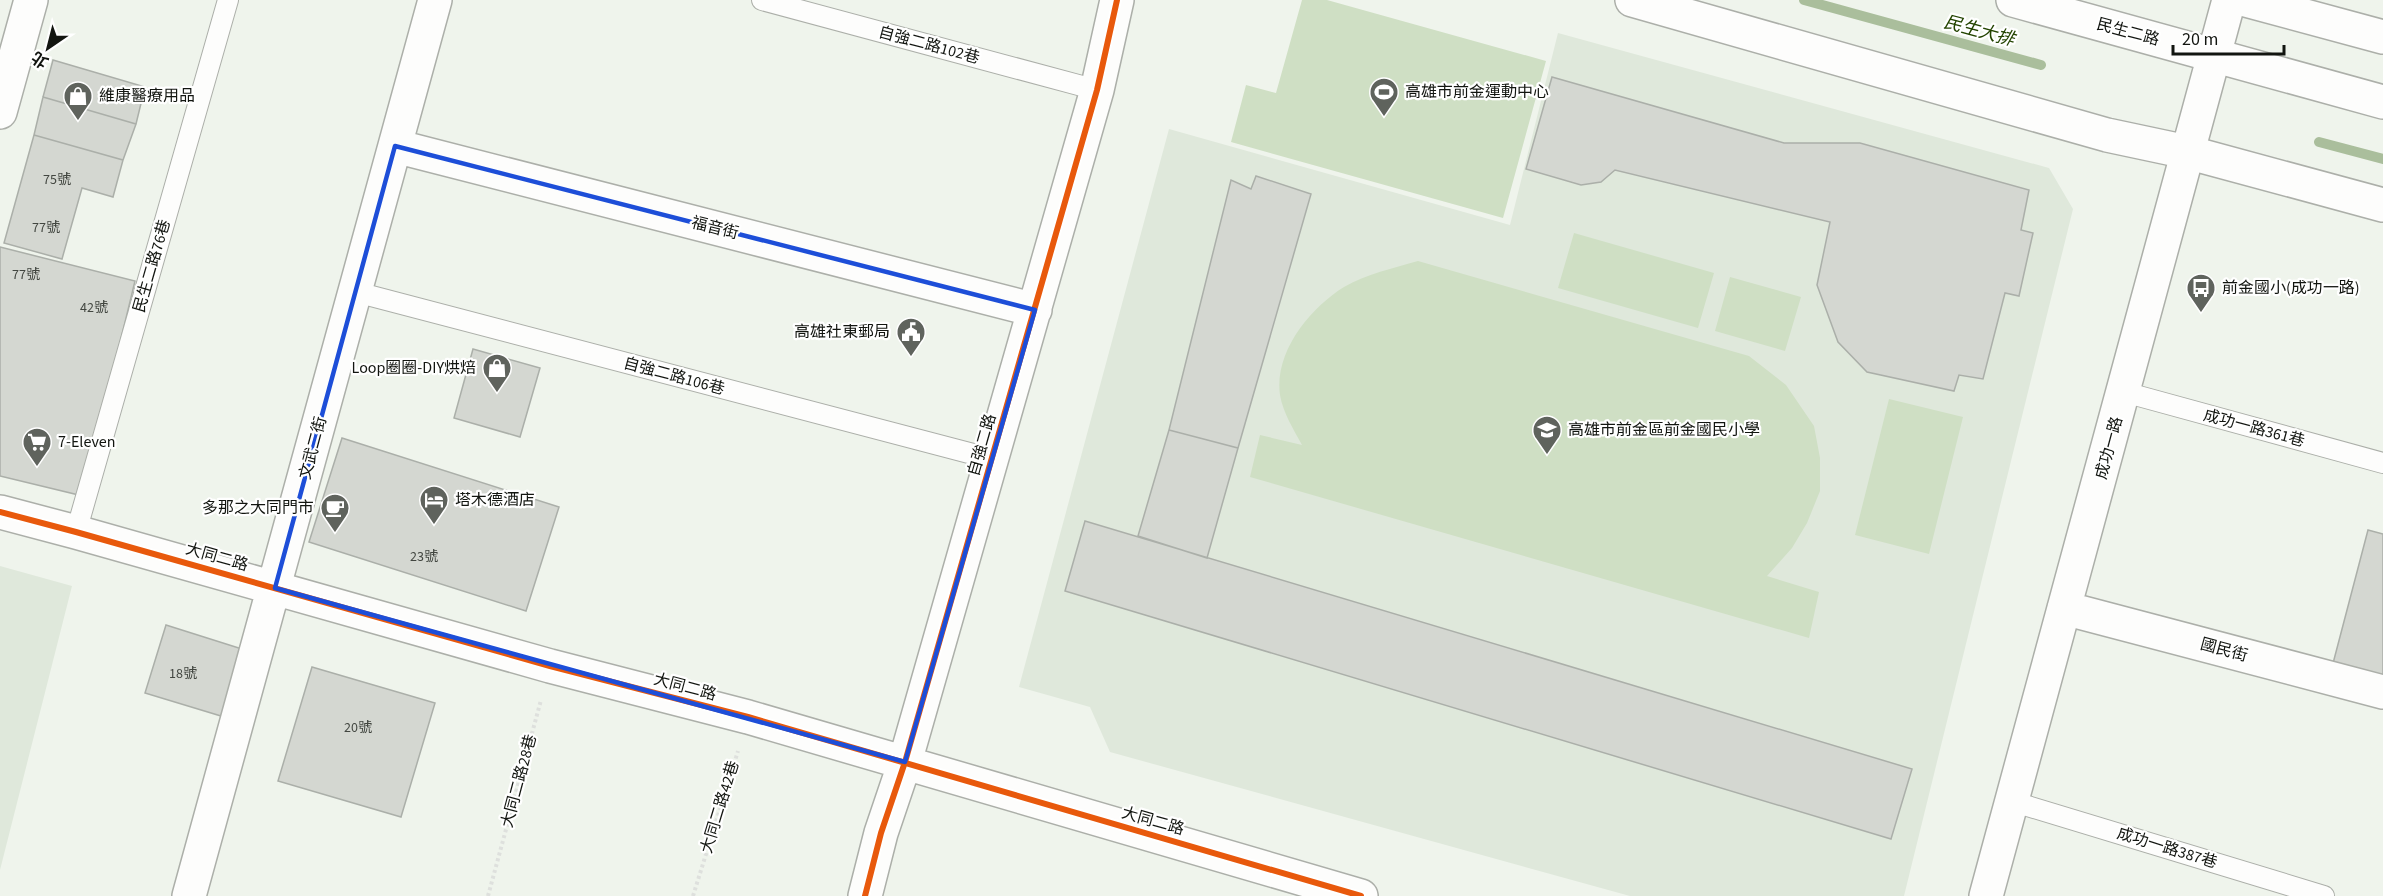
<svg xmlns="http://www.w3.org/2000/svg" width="2383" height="896" font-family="'Source Sans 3','Noto Sans TC',sans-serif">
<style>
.built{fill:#dfe8db}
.grass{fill:#cfdfc4}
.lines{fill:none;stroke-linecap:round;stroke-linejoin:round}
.stream{stroke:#aabe9c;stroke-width:10}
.building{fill:#d4d7d1;stroke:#abafa9;stroke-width:1.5}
.service-casing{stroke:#acafa9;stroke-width:22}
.minor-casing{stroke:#acafa9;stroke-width:36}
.tertiary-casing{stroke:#acafa9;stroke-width:36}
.secondary-casing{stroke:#acafa9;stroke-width:36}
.path{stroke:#dee0dd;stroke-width:4;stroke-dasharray:3 3;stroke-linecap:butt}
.service{stroke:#fdfdfc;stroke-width:20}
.minor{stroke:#fdfdfc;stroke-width:33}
.tertiary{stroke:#fdfdfc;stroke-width:33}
.secondary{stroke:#fdfdfc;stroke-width:33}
.cycleway-casing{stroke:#fff;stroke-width:10}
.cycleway{stroke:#e8590c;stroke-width:6}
.marked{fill:none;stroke:#1d4ed8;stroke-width:4.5;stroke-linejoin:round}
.labels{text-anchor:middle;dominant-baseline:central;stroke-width:4.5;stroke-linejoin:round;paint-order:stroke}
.number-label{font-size:14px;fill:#424640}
.street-label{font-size:16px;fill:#121510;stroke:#fff}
.poi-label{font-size:16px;fill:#121510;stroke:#fff;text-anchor:start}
.water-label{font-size:18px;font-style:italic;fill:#234400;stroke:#fff}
</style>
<rect width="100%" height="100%" fill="#eff4ec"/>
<!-- built -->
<path class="built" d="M 1558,33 L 2049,168 L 2073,209 L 1904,896 L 1630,896 L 1110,752 L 1090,707 L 1019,687 L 1169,129 L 1510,225 Z
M 0,566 L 72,586 L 0,870 Z"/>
<!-- grass -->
<path class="grass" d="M 1302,0 L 1327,0 L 1546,61 L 1503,218 L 1231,142 L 1246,85 L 1276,93 Z
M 1574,233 L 1714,273 L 1698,328 L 1558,288 Z
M 1418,261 L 1749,356 L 1786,385 L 1814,426 L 1820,458 L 1820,491 L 1807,523 L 1792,548 L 1767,576 L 1819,592 L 1809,638 L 1250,477 L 1260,435 L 1302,445 C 1294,430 1283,413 1280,395 C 1274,352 1310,308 1344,287 C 1366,274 1394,268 1418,261 Z
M 1730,277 L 1801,297 L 1785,351 L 1715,331 Z
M 1889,399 L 1963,417 L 1929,554 L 1855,535 Z"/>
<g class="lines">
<!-- stream -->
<path class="stream" d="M 1804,0 L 2041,65
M 2319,142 L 2383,159"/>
</g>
<!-- building -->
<path class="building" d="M 53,60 L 145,87 L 136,124 L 43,97 Z
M 1552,77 L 1784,143 L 1860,143 L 2029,190 L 2021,230 L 2033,233 L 2019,296 L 2005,293 L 1983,379 L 1959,375 L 1954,391 L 1867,372 L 1838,342 L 1817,285 L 1830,222 L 1615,170 L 1601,182 L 1581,185 L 1526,169 Z
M 43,97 L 136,124 L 123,160 L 34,135 Z
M 34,135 L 123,160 L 113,197 L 82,188 L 62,259 L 4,243 Z
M 1256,176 L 1311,194 L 1238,448 L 1169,430 L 1231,180 L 1251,189 Z
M 0,247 L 135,281 L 83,496 L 0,476 Z
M 473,349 L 540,368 L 520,437 L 454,418 Z
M 1169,430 L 1238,448 L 1207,558 L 1138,536 Z
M 342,438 L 559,507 L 526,611 L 309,542 Z
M 1085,521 L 1912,769 L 1891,839 L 1065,591 Z
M 2368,530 L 2383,534 L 2383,685 L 2331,671 Z
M 166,625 L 242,649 L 221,716 L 145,693 Z
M 312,667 L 435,703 L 401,817 L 278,781 Z"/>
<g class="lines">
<!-- service casing -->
<g class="service-casing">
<path id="service" d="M 762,0 L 1097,90
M 356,292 L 992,459
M 2124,392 L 2383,463
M 76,532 L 228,0
M 2011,801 L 2324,896"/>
</g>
<!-- minor casing -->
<g class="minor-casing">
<path id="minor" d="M 395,146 L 1035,310
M 0,512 L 76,532 L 550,666 L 748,717 L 1361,896
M 2064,608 L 2383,692
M 189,896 L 435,0
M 865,896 L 881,833 L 905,762 L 1097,90 L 1117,0
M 1986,896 L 2229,0"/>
</g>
<!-- tertiary casing -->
<g class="tertiary-casing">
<path id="tertiary" d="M 0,112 L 31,0"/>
</g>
<!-- secondary casing -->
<g class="secondary-casing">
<path id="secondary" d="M 1632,0 L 2107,135 L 2187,152 L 2383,205
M 2013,0 L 2383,102
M 2246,0 L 2383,37"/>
</g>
<!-- path -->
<path class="path" d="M 488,896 L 541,700
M 693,896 L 738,751"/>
<!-- service -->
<use href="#service" class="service"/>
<!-- minor -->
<use href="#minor" class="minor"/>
<!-- tertiary -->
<use href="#tertiary" class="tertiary"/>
<!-- secondary -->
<use href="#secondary" class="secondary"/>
<!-- cycleway casing -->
<g class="cycleway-casing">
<path id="cycleway" d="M 0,512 L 76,532 L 550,666 L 748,717 L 1361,896
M 865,896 L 881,833 L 905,762 L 1097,90 L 1117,0"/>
</g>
<!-- cycleway -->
<use href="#cycleway" class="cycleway"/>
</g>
<!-- marked area -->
<path class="marked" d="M 395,146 L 1035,310 L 905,762 L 275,588 Z"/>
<!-- icons -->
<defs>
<g id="stadium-pin" transform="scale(1.5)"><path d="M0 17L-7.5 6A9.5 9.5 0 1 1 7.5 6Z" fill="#5f635d" stroke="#fff"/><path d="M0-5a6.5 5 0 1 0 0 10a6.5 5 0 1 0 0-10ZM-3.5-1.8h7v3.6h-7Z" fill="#fff"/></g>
<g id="shop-pin" transform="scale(1.5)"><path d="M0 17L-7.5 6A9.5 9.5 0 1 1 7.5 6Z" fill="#5f635d" stroke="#fff"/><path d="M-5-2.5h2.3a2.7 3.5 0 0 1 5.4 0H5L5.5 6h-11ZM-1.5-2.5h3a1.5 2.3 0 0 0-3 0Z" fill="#fff"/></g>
<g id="bus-pin" transform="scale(1.5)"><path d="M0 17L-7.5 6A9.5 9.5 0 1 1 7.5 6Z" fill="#5f635d" stroke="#fff"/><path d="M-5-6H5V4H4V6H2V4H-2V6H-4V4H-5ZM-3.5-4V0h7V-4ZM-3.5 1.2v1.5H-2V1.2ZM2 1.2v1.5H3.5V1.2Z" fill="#fff"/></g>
<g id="civic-pin" transform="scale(1.5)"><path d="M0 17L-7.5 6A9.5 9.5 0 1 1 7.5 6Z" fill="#5f635d" stroke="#fff"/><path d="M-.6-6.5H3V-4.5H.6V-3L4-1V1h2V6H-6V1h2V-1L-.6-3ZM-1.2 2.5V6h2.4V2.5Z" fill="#fff"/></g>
<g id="school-pin" transform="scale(1.5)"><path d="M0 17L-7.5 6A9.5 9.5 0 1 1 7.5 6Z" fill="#5f635d" stroke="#fff"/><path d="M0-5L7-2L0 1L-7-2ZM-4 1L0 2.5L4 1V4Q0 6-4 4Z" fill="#fff"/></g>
<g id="supermarket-pin" transform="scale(1.5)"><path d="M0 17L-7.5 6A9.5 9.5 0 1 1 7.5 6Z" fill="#5f635d" stroke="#fff"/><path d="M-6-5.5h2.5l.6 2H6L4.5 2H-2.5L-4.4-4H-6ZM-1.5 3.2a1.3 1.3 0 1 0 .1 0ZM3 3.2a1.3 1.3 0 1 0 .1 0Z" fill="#fff"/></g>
<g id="hotel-pin" transform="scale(1.5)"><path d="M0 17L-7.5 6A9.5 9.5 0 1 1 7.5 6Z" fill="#5f635d" stroke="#fff"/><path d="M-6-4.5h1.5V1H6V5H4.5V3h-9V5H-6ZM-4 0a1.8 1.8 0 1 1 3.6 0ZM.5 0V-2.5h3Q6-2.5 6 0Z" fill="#fff"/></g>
<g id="cafe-pin" transform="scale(1.5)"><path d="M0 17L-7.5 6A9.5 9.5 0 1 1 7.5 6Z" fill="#5f635d" stroke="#fff"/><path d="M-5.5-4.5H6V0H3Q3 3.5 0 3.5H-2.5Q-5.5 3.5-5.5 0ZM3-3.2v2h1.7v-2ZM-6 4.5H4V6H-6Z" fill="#fff"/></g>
</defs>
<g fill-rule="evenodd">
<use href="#stadium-pin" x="1384" y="92"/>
<use href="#shop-pin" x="78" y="96"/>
<use href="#bus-pin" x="2201" y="288"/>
<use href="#civic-pin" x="911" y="332"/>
<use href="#shop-pin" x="497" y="368"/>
<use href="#school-pin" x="1547" y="430"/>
<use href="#supermarket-pin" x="37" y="442"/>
<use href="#hotel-pin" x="434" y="500"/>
<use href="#cafe-pin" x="335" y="508"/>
</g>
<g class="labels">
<!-- number labels -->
<g class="number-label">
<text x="57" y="180">75號</text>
<text x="46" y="228">77號</text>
<text x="26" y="275">77號</text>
<text x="94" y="308">42號</text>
<text x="424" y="557">23號</text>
<text x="183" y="674">18號</text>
<text x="358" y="728">20號</text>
</g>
<!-- street labels -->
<g class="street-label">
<text transform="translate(2128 32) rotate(15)">民生二路</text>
<text transform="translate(929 45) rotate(15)">自強二路102巷</text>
<text transform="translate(715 228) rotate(14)">福音街</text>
<text transform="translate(152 266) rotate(-74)">民生二路76巷</text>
<text transform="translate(674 376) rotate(15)">自強二路106巷</text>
<text transform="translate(2254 428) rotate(15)">成功一路361巷</text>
<text transform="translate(982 445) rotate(-74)">自強二路</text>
<text transform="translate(313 448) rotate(-75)">文武二街</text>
<text transform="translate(2109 448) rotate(-75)">成功一路</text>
<text transform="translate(217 557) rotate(16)">大同二路</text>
<text transform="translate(2224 650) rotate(15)">國民街</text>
<text transform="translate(685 687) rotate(15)">大同二路</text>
<text transform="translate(519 781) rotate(-75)">大同二路28巷</text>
<text transform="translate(720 807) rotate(-73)">大同二路42巷</text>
<text transform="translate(1153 821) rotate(16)">大同二路</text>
<text transform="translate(2167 848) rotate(17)">成功一路387巷</text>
</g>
<!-- poi labels -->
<g class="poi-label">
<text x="1405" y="92">高雄市前金運動中心</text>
<text x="99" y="96">維康醫療用品</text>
<text x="2222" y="288">前金國小(成功一路)</text>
<text x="890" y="332" text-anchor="end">高雄社東郵局</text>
<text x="476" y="368" text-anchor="end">Loop圈圈-DIY烘焙</text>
<text x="1568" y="430">高雄市前金區前金國民小學</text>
<text x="58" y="442">7-Eleven</text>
<text x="455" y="500">塔木德酒店</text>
<text x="314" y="508" text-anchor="end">多那之大同門市</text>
</g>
<!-- water labels -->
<g class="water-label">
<text transform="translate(1979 31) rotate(15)">民生大排</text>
</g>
</g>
<!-- north arrow -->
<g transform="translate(48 48) rotate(215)" stroke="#ffffff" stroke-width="4.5" paint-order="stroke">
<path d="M0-4.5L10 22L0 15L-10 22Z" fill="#121510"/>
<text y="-9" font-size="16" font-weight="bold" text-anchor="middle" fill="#121510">北</text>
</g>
<!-- scale -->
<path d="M2173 45v9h111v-9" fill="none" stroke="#121510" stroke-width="3"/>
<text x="2182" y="45" font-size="18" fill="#121510" stroke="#ffffff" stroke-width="4.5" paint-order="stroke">20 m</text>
</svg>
